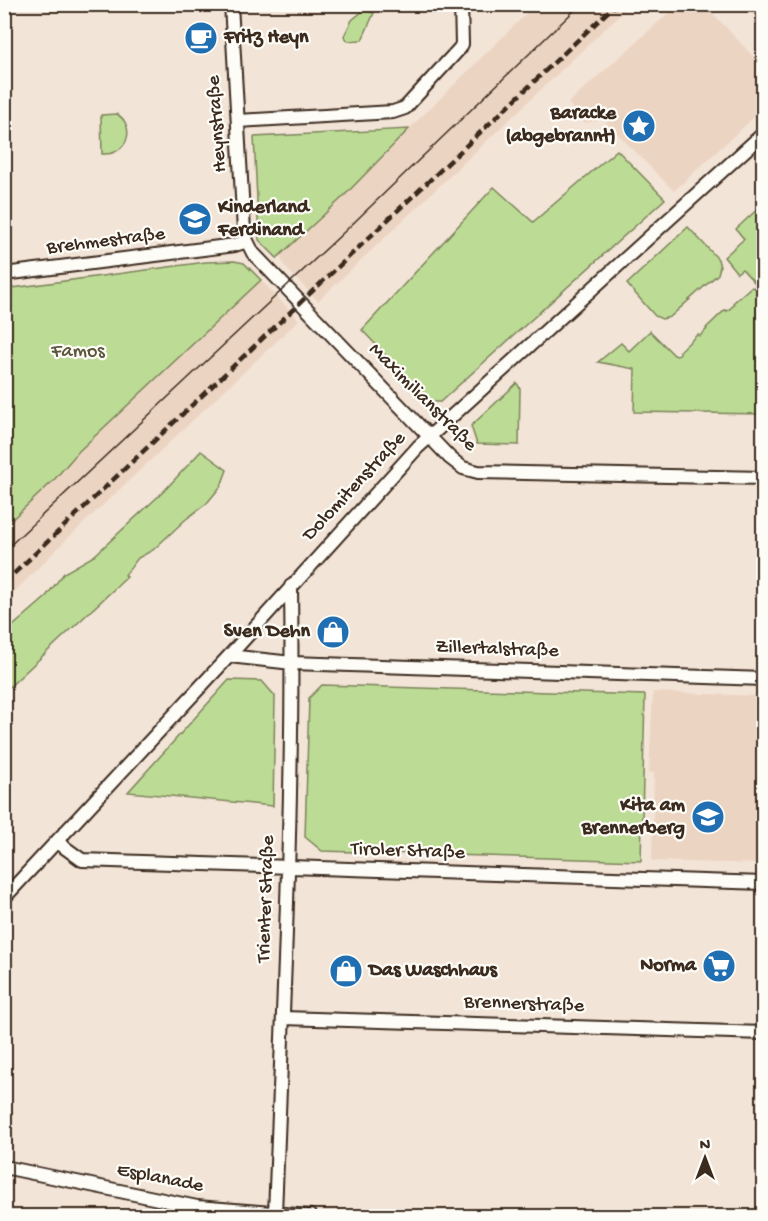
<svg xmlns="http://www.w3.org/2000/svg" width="768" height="1221" font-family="'Gochi Hand',sans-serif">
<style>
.built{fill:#ecd4c2}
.green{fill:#bcdc95;stroke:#7c835a;stroke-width:1.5}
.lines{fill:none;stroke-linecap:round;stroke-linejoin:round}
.street-casing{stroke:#3b2a1e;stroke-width:16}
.street{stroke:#fdfcf7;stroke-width:12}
.tram{stroke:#3b2a1e;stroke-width:1.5}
.rail{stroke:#3b2a1e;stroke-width:4.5;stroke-dasharray:9 4.5;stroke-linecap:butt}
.labels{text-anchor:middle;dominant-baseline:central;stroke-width:4.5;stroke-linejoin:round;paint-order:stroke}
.poi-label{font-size:20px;font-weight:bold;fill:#3b2a1e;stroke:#fdfcf7;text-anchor:end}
.street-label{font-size:20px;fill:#3b2a1e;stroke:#fdfcf7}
.park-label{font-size:20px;fill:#5b563c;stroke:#fdfcf7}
</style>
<rect width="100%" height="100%" fill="#f3e4d8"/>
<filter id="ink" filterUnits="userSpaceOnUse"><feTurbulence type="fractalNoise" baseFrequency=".0167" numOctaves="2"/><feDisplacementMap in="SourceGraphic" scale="12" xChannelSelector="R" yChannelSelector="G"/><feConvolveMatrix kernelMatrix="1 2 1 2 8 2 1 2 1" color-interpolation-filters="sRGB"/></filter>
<g filter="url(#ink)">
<!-- built -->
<path class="built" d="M 679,4 L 705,5 L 763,67 L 764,108 L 674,191 L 603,119 L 585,123 L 568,103 Z
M 535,5 L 630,5 L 318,301 L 285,267 L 280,255 L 343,197 L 409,129 Z
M 261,280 L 299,320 L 64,542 L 5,601 L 5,526 L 53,481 L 79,451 Z
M 653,692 L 763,696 L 763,864 L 652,861 L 654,773 L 649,772 Z"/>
<!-- green -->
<path class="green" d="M 364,10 L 374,13 L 362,40 L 348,41 L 344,36 L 352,20 Z
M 117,114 C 133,124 131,147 112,153 C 109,154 106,154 102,154 L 101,115 Z
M 409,129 L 343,197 L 277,258 L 259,240 L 254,137 Z
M 617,150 L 665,199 L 440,402 L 430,402 L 362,330 L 494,187 L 533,222 Z
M 763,204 L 763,414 L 634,412 L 635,369 L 598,362 L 621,343 L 629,351 L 650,331 L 674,355 L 677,356 L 680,353 L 680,351 L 698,334 L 700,336 L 707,329 L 706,328 L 725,310 L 727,311 L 734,305 L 733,303 L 751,287 L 753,288 L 756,285 L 755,283 L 742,269 L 737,273 L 724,257 L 744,239 L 736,229 Z
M 688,227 L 718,259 L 720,267 L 718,274 L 670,317 L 662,319 L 655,316 L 627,284 Z
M 234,261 L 244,263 L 261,280 L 79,451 L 53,481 L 5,526 L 5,289 L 206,262 Z
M 517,383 L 520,389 L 519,445 L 477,444 L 471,426 Z
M 201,451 L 227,470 L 221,486 L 207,503 L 185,520 L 153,550 L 138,558 L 125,575 L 127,577 L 5,691 L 5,637 L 8,635 L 13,626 L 44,599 L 64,573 L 94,556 L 164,491 Z
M 229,680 L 262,681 L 275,696 L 273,806 L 128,792 Z
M 322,685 L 645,695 L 641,861 L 322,851 L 305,837 L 309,698 Z"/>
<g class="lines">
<!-- street casing -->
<g class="street-casing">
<path id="street" d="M 231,4 L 244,231 L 247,241 L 253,253 L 450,458 L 463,468 L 478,472 L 764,478
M 238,121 L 393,112 L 405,108 L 460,48 L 462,44 L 461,4
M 4,274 L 235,245 L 247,241
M 229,656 L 292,663 L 764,679
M 57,842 L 82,860 L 764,883
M 4,898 L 229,656 L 418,447 L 764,133
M 283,1018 L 764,1033
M 4,1167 L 197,1207 L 310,1216
M 275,1214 C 283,1005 294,795 291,586"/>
</g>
<!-- street -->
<use href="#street" class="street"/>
<!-- tram -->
<path class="tram" d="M 4,551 L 343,233 L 581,4"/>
<!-- rail -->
<path class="rail" d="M 4,583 L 616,4"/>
</g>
</g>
<!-- icons -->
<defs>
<g id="cafe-disc" transform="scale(1.725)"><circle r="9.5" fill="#1f6fb2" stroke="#fdfcf7"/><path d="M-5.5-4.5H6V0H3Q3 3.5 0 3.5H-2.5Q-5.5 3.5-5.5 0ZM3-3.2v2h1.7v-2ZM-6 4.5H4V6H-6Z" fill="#fff"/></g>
<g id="sight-disc" transform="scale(1.725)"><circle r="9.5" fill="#1f6fb2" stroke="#fdfcf7"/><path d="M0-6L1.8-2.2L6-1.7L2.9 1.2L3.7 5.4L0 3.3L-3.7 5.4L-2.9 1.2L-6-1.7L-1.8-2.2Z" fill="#fff"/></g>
<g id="school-disc" transform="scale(1.725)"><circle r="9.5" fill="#1f6fb2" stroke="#fdfcf7"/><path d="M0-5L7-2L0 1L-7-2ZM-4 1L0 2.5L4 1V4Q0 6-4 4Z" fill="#fff"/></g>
<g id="shop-disc" transform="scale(1.725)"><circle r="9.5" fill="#1f6fb2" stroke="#fdfcf7"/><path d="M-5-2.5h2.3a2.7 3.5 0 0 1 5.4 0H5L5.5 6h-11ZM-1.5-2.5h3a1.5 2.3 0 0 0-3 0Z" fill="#fff"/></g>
<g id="supermarket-disc" transform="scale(1.725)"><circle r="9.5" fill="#1f6fb2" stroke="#fdfcf7"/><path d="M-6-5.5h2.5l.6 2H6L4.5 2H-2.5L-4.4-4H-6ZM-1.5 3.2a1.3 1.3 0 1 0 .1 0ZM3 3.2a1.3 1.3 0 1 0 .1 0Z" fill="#fff"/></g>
</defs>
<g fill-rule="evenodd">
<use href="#cafe-disc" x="201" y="38"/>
<use href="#sight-disc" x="639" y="126"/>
<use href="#school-disc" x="195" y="219"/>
<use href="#shop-disc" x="333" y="632"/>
<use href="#school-disc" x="708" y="817"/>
<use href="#supermarket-disc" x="719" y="966"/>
<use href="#shop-disc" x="346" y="971"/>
</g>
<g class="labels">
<!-- poi labels -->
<g class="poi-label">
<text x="224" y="38" text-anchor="start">Fritz Heyn</text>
<text x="616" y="114">Baracke<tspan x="616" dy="23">(abgebrannt)</tspan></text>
<text x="218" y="208" text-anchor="start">Kinderland<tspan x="218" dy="23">Ferdinand</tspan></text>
<text x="310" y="632">Sven Dehn</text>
<text x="685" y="806">Kita am<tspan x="685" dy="23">Brennerberg</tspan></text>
<text x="696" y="966">Norma</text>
<text x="369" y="971" text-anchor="start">Das Waschhaus</text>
</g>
<!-- street labels -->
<g class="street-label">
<text transform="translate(218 124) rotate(-94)">Heynstraße</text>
<text transform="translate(106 242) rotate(-7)">Brehmestraße</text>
<text transform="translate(422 398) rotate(45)">Maximilianstraße</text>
<text transform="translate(355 487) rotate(-47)">Dolomitenstraße</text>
<text transform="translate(497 650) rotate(2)">Zillertalstraße</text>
<text transform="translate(408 852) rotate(2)">Tiroler Straße</text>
<text transform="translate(267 899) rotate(-88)">Trienter Straße</text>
<text transform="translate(524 1005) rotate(2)">Brennerstraße</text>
<text transform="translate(160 1179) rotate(11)">Esplanade</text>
</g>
<!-- park labels -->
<g class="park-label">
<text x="78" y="352">Famos</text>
</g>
</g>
<!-- margin -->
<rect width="768" height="1221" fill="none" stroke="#fdfcf7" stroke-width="24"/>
<rect x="12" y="12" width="744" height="1197" fill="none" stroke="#3b2a1e" stroke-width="2" filter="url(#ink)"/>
<!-- north arrow -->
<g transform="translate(705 1158)" stroke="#fdfcf7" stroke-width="4.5" paint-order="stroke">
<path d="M0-4.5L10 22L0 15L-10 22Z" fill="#3b2a1e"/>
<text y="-9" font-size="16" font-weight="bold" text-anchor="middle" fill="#3b2a1e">N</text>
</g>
</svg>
